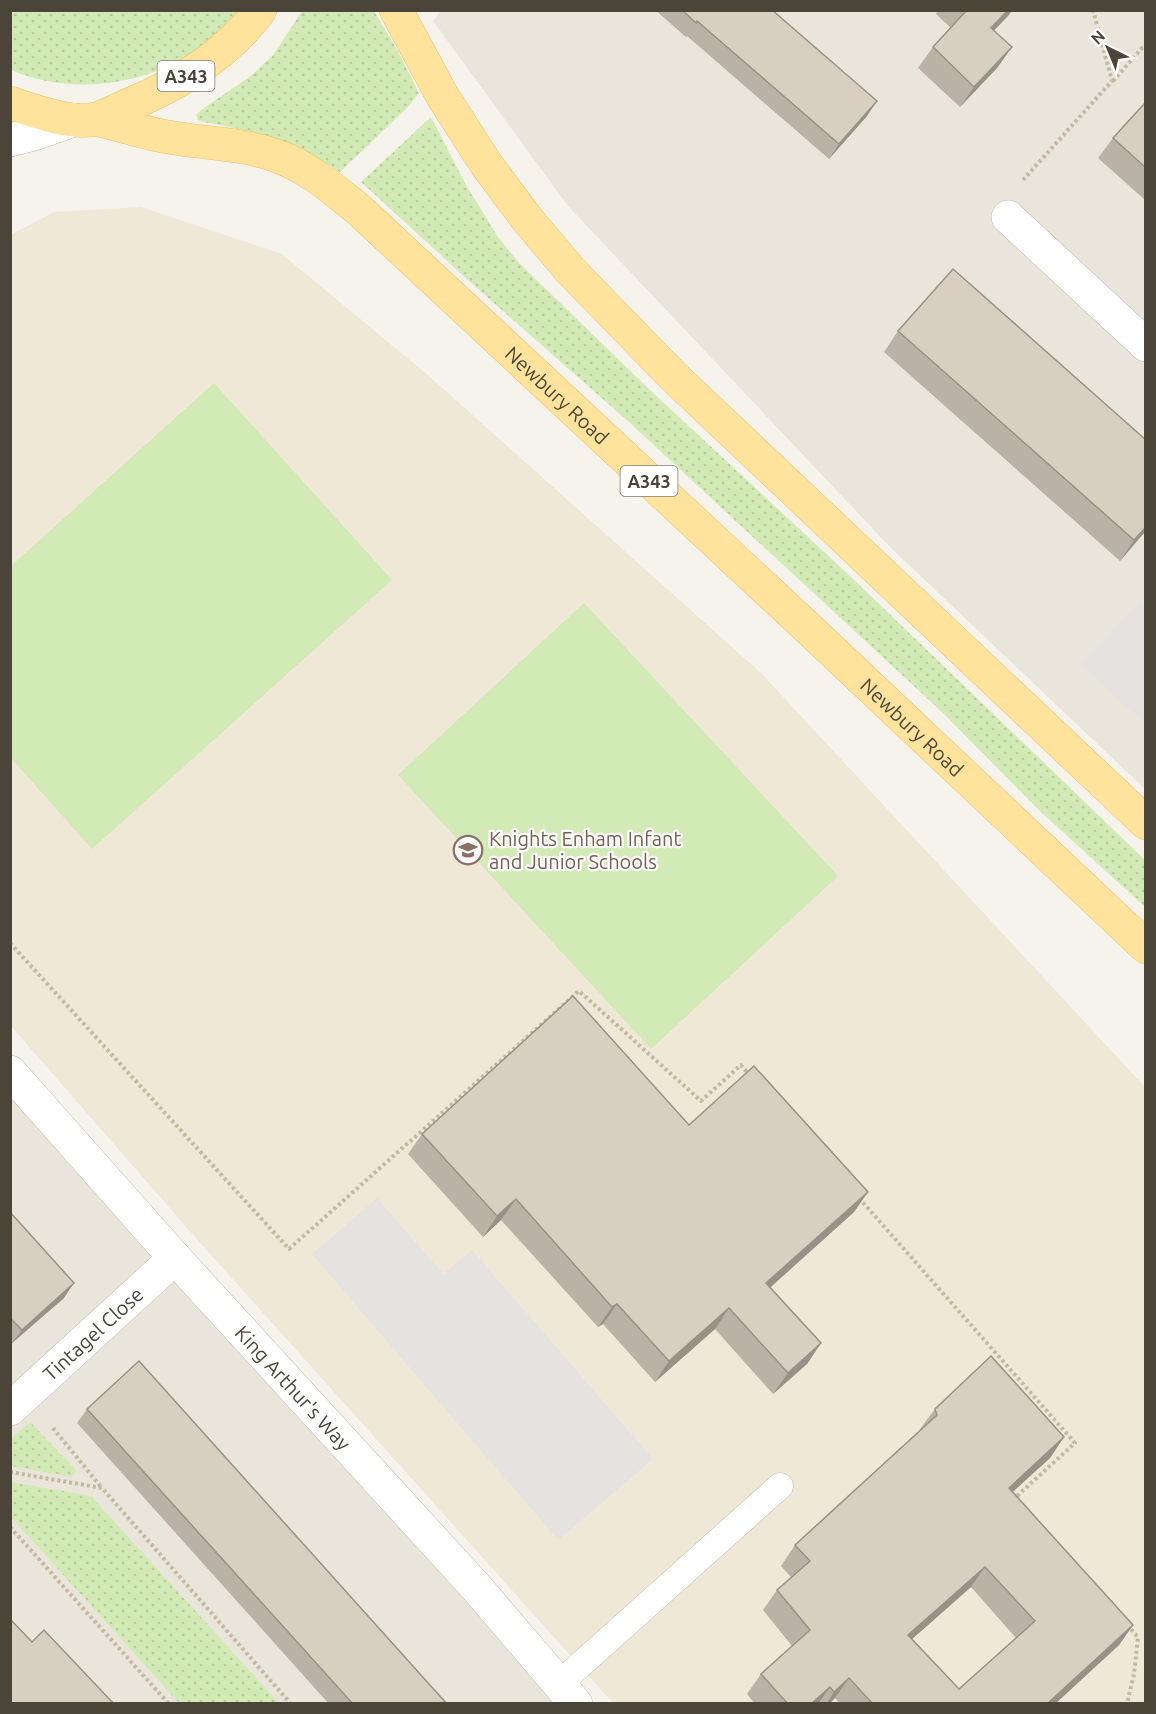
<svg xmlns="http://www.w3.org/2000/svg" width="1156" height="1714" font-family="Ubuntu,sans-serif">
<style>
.residential{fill:#eae5da}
.education{fill:#efe8d6}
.grass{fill:url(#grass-dots)}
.garden{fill:#d2eab5}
.parking{fill:#e5e3e0}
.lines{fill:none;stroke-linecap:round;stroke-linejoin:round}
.service-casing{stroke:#c2bbae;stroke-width:27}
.minor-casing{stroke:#c2bbae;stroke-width:34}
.primary-casing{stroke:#e6c16a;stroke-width:34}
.path{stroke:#c4b79f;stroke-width:4;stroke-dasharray:3 3;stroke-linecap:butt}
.service{stroke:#fff;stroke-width:26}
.minor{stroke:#fff;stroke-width:33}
.primary{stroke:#ffe39c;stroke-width:33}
.wall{fill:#bab2a6;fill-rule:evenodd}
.shaded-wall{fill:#979187}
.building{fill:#d8cfc1;stroke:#979187;stroke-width:1.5;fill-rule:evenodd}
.labels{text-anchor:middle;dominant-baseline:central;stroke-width:4.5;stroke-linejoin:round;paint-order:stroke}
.shield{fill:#fff;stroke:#817c74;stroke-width:1.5}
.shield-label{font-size:18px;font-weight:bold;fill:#4b4439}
.street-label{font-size:20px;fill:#4b4439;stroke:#fff}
.education-label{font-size:20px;fill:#785e54;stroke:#fff;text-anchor:start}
</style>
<defs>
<pattern id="grass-dots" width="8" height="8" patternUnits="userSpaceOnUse" patternTransform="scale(1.5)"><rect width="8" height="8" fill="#d2eab5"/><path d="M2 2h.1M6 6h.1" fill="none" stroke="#b6ca9c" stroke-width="1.8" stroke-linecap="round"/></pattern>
</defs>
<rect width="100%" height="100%" fill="#f6f3ec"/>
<!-- residential -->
<path class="residential" d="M 441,10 L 1145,11 L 1145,789 L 889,546 L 568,206 L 433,21 Z
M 10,1072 L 565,1703 L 11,1703 Z"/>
<!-- education -->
<path class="education" d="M 141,207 L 282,254 L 429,376 L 761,673 L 1145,1087 L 1145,1703 L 613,1703 L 194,1236 L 11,1026 L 10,235 L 54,212 Z"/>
<!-- grass -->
<path class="grass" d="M 10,11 L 239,11 C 186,78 89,103 11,70 Z
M 302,11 L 374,11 L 398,51 L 419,93 L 407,108 L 340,172 C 295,142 256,131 203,122 L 198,120 L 196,115 L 201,110 L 251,76 L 274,54 Z
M 431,117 L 466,185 L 498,237 L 519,263 L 651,391 L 851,577 L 1145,860 L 1145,907 L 1041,812 L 943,713 L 630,423 L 469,281 L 361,182 Z
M 30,1422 L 75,1469 L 76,1472 L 72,1477 L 11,1466 L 11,1439 Z
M 10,1482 L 91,1496 L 279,1703 L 179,1703 L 11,1517 Z"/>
<!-- garden -->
<path class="garden" d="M 214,383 L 392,580 L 92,849 L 11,758 L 11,566 Z
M 584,603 L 838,876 L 651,1049 L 398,775 Z"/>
<!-- parking -->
<path class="parking" d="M 1140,600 L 1146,605 L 1145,724 L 1081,664 Z
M 377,1198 L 443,1274 L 472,1250 L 653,1459 L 558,1540 L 312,1254 Z"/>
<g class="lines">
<!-- service casing -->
<g class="service-casing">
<path id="service" d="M 560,1683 L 780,1486"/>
</g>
<!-- minor casing -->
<g class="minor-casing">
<g id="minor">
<path d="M 10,140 L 34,134 L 74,120"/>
<path d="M 1008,217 L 1146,345"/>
<path id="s1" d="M 10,1072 L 175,1258 L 476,1587 L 576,1704"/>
<path id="s2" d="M 10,1409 L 175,1258"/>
</g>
</g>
<!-- primary casing -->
<g class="primary-casing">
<g id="primary">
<path d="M 396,10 L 443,97 L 486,164 L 527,219 L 570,270 L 673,376 L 1146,823"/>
<path d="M 10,103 C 34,111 72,125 96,119 C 106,116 117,110 126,106 C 178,85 226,56 260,10"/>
<path id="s3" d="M 96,119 C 120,125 144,133 168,137 C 205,144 242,143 277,156 C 308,167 333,189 358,209 L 810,630 L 1146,947"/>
</g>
</g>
<!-- path -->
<path class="path" d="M 1113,81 L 1142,48 L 1146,47
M 1023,180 L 1112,81 L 1093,10
M 10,943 L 289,1249 L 579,991 L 701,1101 L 741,1065 L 750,1076
M 859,1198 L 1075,1443 L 1016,1497 L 1018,1499
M 53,1428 L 101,1487
M 10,1472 L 102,1488 L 291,1704
M 10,1527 L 169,1704
M 1127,1625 L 1138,1637 L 1134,1674 L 1127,1704"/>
<!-- service -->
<use href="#service" class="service"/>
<!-- minor -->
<use href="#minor" class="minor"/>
<!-- primary -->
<use href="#primary" class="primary"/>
</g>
<!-- wall -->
<path class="wall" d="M 655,10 L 772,10 L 867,116 L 829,159 L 687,36 L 686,37 Z
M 938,10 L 1012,10 L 994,31 L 1012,47 L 997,68 L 960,107 L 918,68 L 933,47 L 951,28 L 936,14 Z
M 1146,102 L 1146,201 L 1098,158 L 1113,138 Z
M 898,331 L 1146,440 L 1146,536 L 1143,534 L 1120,561 L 884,352 Z
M 689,1125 L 868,1192 L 854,1212 L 770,1287 L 821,1343 L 807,1364 L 773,1394 L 715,1329 L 655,1382 L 603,1324 L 598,1327 L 501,1220 L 483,1237 L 408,1154 L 422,1134 Z
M 10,1212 L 64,1298 L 11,1344 L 10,1344 Z
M 87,1409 L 447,1704 L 329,1704 L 77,1423 Z
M 935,1409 L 1064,1437 L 1050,1458 L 1012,1492 L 1133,1625 L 1119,1645 L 1055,1704 L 840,1704 L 835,1698 L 829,1704 L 755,1704 L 747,1694 L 761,1674 L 792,1646 L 763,1610 L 777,1590 L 791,1577 L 781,1566 L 795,1545 L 921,1430 L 920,1429 ZM 971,1587 L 1016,1638 L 959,1689 L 912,1639 Z"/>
<!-- shaded-wall -->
<path class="shaded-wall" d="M 1008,10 L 1012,10 L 1009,15 L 977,48 L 991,28 Z
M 1012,47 L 997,68 L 960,107 L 974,87 Z
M 877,101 L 867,116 L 829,159 L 839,144 Z
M 1146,527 L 1146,531 L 1143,534 L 1120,561 L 1134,540 Z
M 868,1192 L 854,1212 L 752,1304 L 766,1283 Z
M 516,1199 L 501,1220 L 483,1237 L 497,1216 Z
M 74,1283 L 64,1298 L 11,1344 L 22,1330 Z
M 617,1304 L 603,1324 L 598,1327 L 612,1307 Z
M 729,1308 L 715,1329 L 655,1382 L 669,1361 Z
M 821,1343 L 807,1364 L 773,1394 L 788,1373 Z
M 1064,1437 L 1050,1458 L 994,1509 L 1009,1488 Z
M 985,1567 L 971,1587 L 894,1655 L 908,1635 Z
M 1133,1625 L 1119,1645 L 1055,1704 L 1047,1704 Z
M 849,1678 L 835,1698 L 829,1704 L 826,1704 L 834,1692 Z
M 830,1687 L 818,1704 L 811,1704 Z"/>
<!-- building -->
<path class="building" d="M 682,10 L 772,10 L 877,101 L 839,144 L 697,21 L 696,23 Z
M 967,10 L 1008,10 L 991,28 L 1012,47 L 974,87 L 933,47 Z
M 1146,102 L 1146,168 L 1113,138 Z
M 953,269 L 1146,440 L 1146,527 L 1134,540 L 898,331 Z
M 573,996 L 689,1125 L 754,1066 L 868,1192 L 766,1283 L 821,1343 L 788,1373 L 729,1308 L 669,1361 L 617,1304 L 612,1307 L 516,1199 L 497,1216 L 422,1134 Z
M 10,1212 L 74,1283 L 22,1330 L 10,1318 Z
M 991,1356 L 1064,1437 L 1009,1488 L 1133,1625 L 1047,1704 L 873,1704 L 849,1678 L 834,1692 L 830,1687 L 811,1704 L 788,1704 L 761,1674 L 810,1630 L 777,1590 L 810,1561 L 795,1545 L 937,1415 L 935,1409 ZM 985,1567 L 1035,1621 L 959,1689 L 908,1635 Z
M 139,1361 L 447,1704 L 353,1704 L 87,1409 Z
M 10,1619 L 32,1642 L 44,1630 L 114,1704 L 10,1704 Z"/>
<!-- icons -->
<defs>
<g id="school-ring" transform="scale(1.5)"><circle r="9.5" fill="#fff" stroke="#8d6e63" stroke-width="1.5"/><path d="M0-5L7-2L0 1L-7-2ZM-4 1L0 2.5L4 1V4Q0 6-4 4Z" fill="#8d6e63"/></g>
</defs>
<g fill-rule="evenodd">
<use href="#school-ring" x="468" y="850"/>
</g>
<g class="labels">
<!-- shield labels -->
<g class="shield">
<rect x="157.5" y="61" width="57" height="30" rx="4.5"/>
<rect x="620.5" y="466" width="57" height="30" rx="4.5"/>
</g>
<g class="shield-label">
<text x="186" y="76">A343</text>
<text x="649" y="481">A343</text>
</g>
<!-- street labels -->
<g class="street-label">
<text stroke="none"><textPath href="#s3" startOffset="555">Newbury Road</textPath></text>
<text stroke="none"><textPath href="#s3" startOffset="1041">Newbury Road</textPath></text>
<text stroke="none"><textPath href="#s2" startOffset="112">Tintagel Close</textPath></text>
<text stroke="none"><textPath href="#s1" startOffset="424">King Arthur's Way</textPath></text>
</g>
<!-- education labels -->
<g class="education-label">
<text x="489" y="838">Knights Enham Infant<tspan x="489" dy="23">and Junior Schools</tspan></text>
</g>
</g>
<!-- border -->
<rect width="1156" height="1714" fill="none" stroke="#4b4439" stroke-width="24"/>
<!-- north arrow -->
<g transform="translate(1108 48) rotate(317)" stroke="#ffffff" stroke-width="4.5" paint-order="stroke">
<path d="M0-4.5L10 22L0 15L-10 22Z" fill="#4b4439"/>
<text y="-9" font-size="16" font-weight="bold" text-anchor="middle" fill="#4b4439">N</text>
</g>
</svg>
